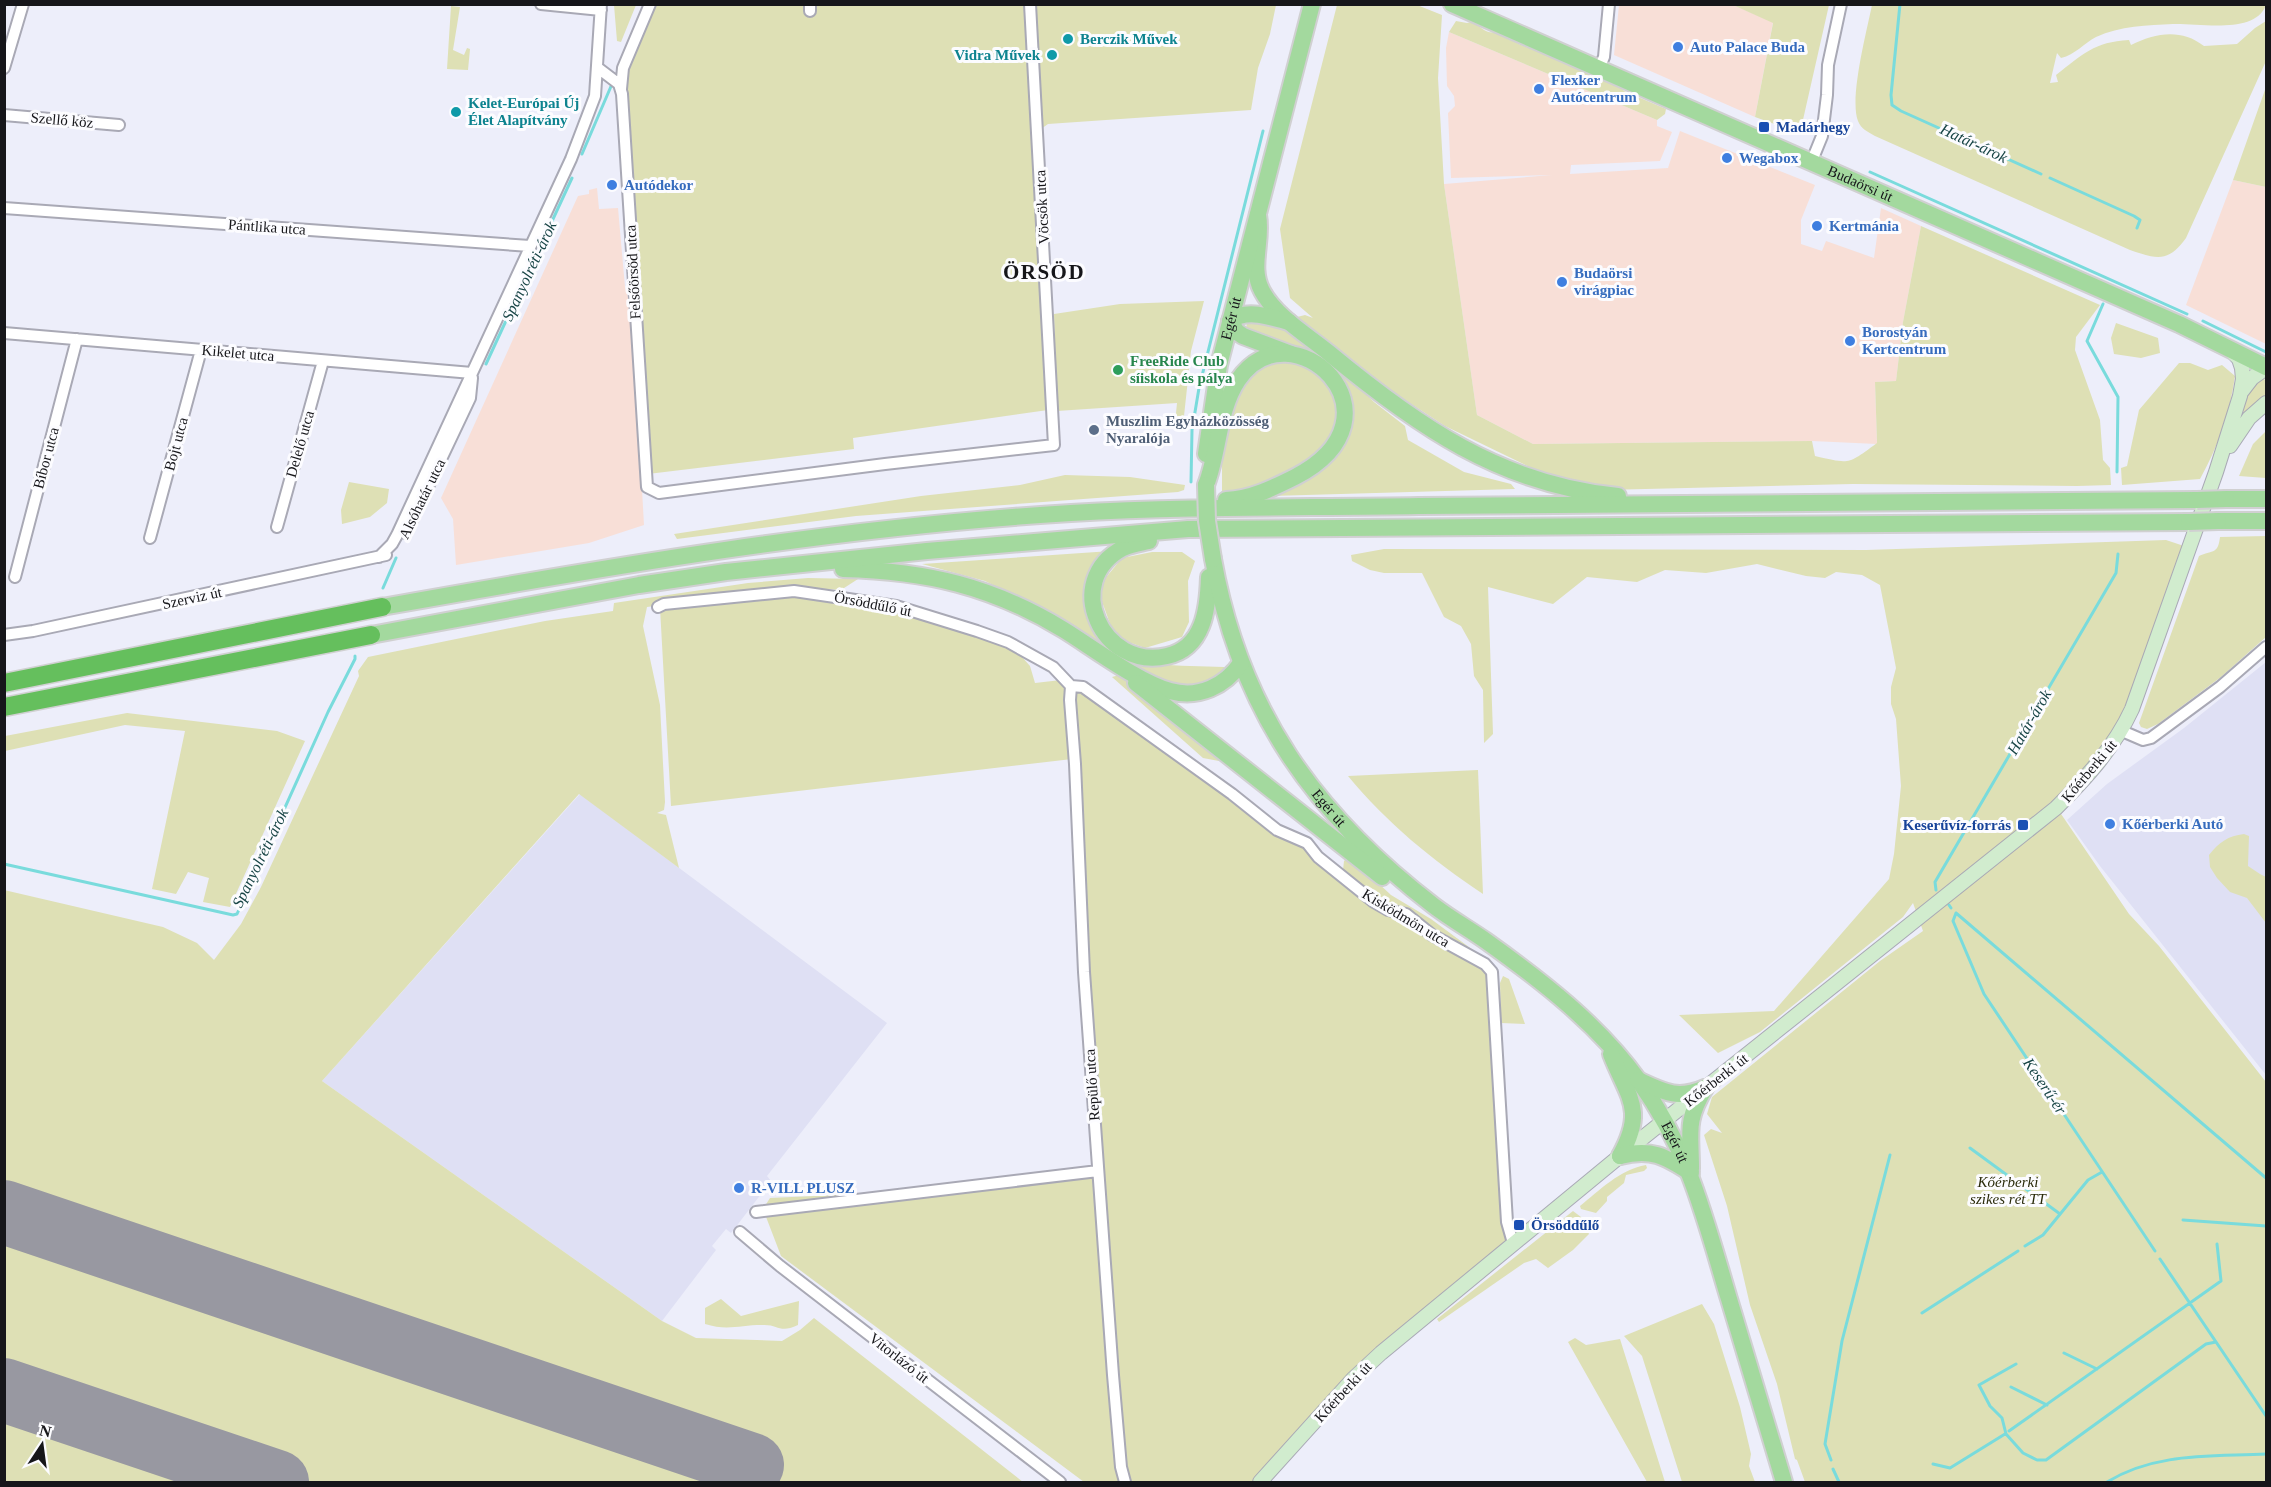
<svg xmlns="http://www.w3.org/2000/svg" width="2271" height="1487" font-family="Georgia,serif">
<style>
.commercial{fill:#f8dfd7}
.built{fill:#dfe0f4}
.green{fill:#dee0b5}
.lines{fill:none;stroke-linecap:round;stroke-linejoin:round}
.stream{stroke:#79dbdc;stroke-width:3}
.runway{stroke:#9898a1;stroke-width:64}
.street-casing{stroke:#a9a9b5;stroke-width:14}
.secondary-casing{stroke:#a9a9b5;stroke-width:16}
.primary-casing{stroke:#d0d0d1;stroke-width:20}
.highway-casing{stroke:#d0d0d1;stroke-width:21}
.street{stroke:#fff;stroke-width:10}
.secondary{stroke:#d1ecce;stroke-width:14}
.primary{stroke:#a3d99e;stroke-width:16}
.highway{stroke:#65bf5d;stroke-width:18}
.primary-bridge-casing{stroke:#d0d0d1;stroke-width:20;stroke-linecap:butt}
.primary-bridge{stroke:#a3d99e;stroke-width:16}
.culture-dot{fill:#0f9aa8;stroke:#fcfcff;stroke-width:2}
.shop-dot{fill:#3f7fe0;stroke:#fcfcff;stroke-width:2}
.transit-dot{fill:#1a4fb4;stroke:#fcfcff;stroke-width:2}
.leisure-dot{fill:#2e9e5b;stroke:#fcfcff;stroke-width:2}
.service-dot{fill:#5c6f8a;stroke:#fcfcff;stroke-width:2}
.labels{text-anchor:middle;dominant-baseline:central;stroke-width:6;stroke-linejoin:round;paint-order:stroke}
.culture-label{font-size:15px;font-weight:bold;fill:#0d838f;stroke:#fcfcff;text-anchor:start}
.shop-label{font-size:15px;font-weight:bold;fill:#366cbe;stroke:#fcfcff;text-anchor:start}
.street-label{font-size:15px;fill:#16161a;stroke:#fcfcff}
.transit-label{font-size:15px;font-weight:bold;fill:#164399;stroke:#fcfcff;text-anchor:start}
.leisure-label{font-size:15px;font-weight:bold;fill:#27864d;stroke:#fcfcff;text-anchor:start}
.service-label{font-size:15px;font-weight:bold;fill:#4e5e75;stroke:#fcfcff;text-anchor:start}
.park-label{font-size:15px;font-style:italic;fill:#2a2b0b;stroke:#fcfcff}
.water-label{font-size:16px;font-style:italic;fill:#184546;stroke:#fcfcff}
.district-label{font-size:21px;font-weight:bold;letter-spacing:1.5px;fill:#16161a;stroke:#fcfcff}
</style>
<rect width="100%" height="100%" fill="#edeefa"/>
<!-- commercial -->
<path class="commercial" d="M 1619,5 L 1733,5 L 1773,22 L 1755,117 L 1614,55 Z
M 1449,32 L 1657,120 L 1657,126 L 1672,132 L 1660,161 L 1571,165 L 1570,174 L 1668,168 L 1680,131 L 1815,185 L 1801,220 L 1801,244 L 1822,251 L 1826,241 L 1874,258 L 1881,208 L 1921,226 L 1903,322 L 1896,381 L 1875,382 L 1877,444 L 1812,441 L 1533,444 L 1477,415 L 1444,184 L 1552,175 L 1451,178 L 1448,113 L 1455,106 L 1454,96 L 1447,86 L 1446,48 Z
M 2233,180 L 2266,187 L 2266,344 L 2186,305 Z
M 597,188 L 599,209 L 618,208 L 625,287 L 632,311 L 644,525 L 589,543 L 456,565 L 453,519 L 441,498 L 578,196 L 589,194 L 589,190 Z"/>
<!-- built -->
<path class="built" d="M 2266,662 L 2266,1075 L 2100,866 L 2067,820 L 2107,784 L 2184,728 Z
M 580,794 L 887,1023 L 767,1176 L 771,1181 L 735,1228 L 731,1233 L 726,1229 L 712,1246 L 716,1250 L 662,1321 L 322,1081 Z"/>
<!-- green -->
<path class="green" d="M 614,5 L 636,5 L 621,42 L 617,41 Z
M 646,5 L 1276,5 L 1270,34 L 1258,68 L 1251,110 L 1048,124 L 1034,134 L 1048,410 L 853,438 L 854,449 L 648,474 L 627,89 L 618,76 Z
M 1337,5 L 1417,5 L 1442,15 L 1438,78 L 1444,184 L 1477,415 L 1533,444 L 1812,441 L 1815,456 C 1851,464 1847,465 1877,443 L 1875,382 L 1896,381 L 1903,322 L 1921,226 L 2100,305 L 2076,337 L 2075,350 L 2100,420 L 2103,460 L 2110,468 L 2111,485 L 2077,486 L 1853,484 L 1604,490 L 1546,475 L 1445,426 L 1393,392 L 1297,317 L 1305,315 L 1313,318 L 1290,298 L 1280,229 Z
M 1733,5 L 1829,5 L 1800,133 L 1755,117 L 1773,23 Z
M 1872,5 L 2266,5 C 2255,35 2199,23 2173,24 C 2148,25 2120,26 2096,37 C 2084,43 2075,55 2061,58 L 2057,53 L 2050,83 L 2058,82 L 2056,75 C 2083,54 2094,42 2129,40 L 2131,45 C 2155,33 2181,28 2204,46 L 2237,44 L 2255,28 L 2266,21 L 2266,61 L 2186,238 C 2168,263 2157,259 2130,250 L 1875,136 C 1868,132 1861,129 1858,121 C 1849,99 1867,30 1872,5 Z
M 451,6 L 460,7 L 453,50 L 464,55 L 467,48 L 470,49 L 468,70 L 447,69 Z
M 1456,21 L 1467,23 L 1471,22 C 1481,26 1486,35 1497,32 C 1513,40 1524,50 1543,50 L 1621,87 L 1624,91 L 1666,109 L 1665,114 L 1657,120 L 1449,32 Z
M 2266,87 L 2266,187 L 2233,180 Z
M 1204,301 L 1191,351 L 1184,416 L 1175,423 L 1177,403 L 1057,411 L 1054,314 L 1120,304 Z
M 1247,322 L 1283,327 L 1355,383 L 1374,402 L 1405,426 L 1408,440 L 1464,472 L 1511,484 L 1515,489 L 1271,496 C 1281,487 1298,483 1311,476 C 1318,471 1326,464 1332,458 C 1343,448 1346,436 1350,422 C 1368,361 1285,346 1246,329 Z
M 2116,323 L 2158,338 L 2160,353 L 2141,358 L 2114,354 L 2111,338 Z
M 1281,359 L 1322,372 L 1339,405 L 1331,442 L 1290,474 L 1240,493 L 1222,495 L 1222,454 L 1234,406 L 1242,388 L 1259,366 Z
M 2179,363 L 2190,363 L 2208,370 L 2222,365 L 2235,376 C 2230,412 2218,447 2200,479 L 2122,485 L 2121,468 L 2127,466 L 2139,410 Z
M 2261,378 L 2266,380 L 2266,397 L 2244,414 C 2238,400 2252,389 2261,378 Z
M 2266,431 L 2266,478 L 2239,476 L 2253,444 Z
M 1065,475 L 1130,477 L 1185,485 L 1184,490 L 1178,492 L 856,516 L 677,539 L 674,534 L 921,496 L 1020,485 Z
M 349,482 L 389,489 L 387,503 L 370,517 L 342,524 L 341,510 Z
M 2266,536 L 2266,637 L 2221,677 L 2158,724 L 2147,729 L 2141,727 L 2139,723 L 2199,556 C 2212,550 2218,555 2220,537 Z
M 2166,540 L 2184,546 L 2132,709 L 2057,808 L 2129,914 L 2159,946 L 2266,1082 L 2266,1482 L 1805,1482 L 1797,1460 L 1795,1459 L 1777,1384 L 1750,1305 L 1727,1206 L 1704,1135 L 1711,1129 L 1722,1133 L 1707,1114 L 1712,1097 L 1880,961 L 1923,931 L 1913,903 L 1903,917 L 1760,1032 L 1718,1053 L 1679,1015 L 1774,1011 L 1889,879 L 1894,854 L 1901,786 L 1896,719 L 1891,704 L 1891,687 L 1896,668 L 1880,585 L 1862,575 L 1836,572 L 1825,578 L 1806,576 L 1757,564 L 1706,573 L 1665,570 L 1637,582 L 1587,577 L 1553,604 L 1488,587 L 1493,734 L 1484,743 L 1483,690 L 1474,676 L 1471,644 L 1461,626 L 1444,617 L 1422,573 L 1384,573 L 1370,570 L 1352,561 L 1351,555 L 1384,549 L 1866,550 Z
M 1111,551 L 1085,603 C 1088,612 1090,627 1096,634 C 1128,670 1181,665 1224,667 L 1226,670 L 1223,674 L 1191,686 L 1162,682 L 1105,649 L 1060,618 L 985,581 L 922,564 Z
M 1152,552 L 1182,552 L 1195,561 L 1188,581 L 1189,622 L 1182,637 L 1145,648 L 1123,640 L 1113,632 L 1100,596 L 1103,581 L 1122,558 Z
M 808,578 L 858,579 L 841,590 L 796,587 L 647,607 L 643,626 L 660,705 L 665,802 L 664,810 L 657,813 L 666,815 L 679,868 L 579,794 L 322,1081 L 662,1321 L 696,1338 L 782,1341 L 800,1330 L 814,1318 L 1023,1482 L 5,1482 L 4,890 L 163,927 L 197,943 L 214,960 L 241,924 L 261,887 L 359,676 L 358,671 L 368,657 L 545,621 L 613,611 L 614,603 L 748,583 Z
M 797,592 L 868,601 L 1013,647 L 1030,666 L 1035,683 L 1061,680 L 1077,685 L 1313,850 L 1397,913 L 1492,972 L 1513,1243 L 1413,1326 L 1260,1482 L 1084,1482 L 781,1256 L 763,1209 L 770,1198 L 924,1191 L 1098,1171 L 1072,759 L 671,806 L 660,608 Z
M 1119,675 L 1220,757 L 1219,761 L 1203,758 L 1112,677 Z
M 127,713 L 277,731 L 305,741 L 230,907 L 203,902 L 209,878 L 188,872 L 176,894 L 152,889 L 185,731 L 125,725 L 5,751 L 5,736 Z
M 1478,770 L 1483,894 C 1432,860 1387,823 1348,776 Z
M 2244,834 L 2249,836 L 2248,866 L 2260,874 L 2266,877 L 2266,923 L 2247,898 L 2230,892 L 2217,878 L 2210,867 L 2209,855 C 2219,842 2228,836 2244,834 Z
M 1349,856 L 1391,895 L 1431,919 L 1477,953 L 1475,955 L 1411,913 L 1383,902 L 1343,870 L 1344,861 Z
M 1503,976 L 1509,979 L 1525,1024 L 1501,1023 L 1500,983 Z
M 1646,1165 L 1647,1168 L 1644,1171 L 1626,1175 L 1624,1183 L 1607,1197 L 1607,1201 L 1596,1213 L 1581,1209 L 1580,1206 C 1600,1190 1619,1170 1646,1165 Z
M 1573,1211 L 1581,1217 L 1589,1234 L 1573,1250 L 1548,1268 L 1536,1259 L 1524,1263 L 1439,1322 L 1437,1319 Z
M 721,1299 L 741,1316 L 799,1301 L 798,1325 C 779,1334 779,1324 762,1325 C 740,1325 727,1331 705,1324 L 705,1308 Z
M 1702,1304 L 1714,1324 L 1740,1407 L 1751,1454 L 1749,1466 L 1755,1482 L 1682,1482 L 1642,1356 L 1624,1336 Z
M 1575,1338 L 1586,1345 L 1620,1339 L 1665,1482 L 1647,1482 L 1568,1342 Z"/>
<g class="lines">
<!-- stream -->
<path class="stream" d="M 1900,4 L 1891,95 L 1892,105 L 1901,111 L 2041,174
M 582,154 L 612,84
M 1870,172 L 2187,314
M 2050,178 L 2134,216 L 2140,220 L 2137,228
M 2103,304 L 2087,341 L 2118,397 L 2117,472
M 2203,321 L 2266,352
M 486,364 L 572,178
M 1191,482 L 1192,430 L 1199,388 L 1263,131
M 383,588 L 396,558
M 4,864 L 233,915 L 237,914 L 328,712 L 355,659 L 355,656
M 1936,890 L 1935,882 L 2116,573 L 2118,554
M 1949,905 L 1951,908
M 1970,1148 L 2060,1214
M 2183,1220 L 2266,1226
M 2025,1246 L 2043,1235 L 2088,1180 L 2102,1172
M 2155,1251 L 1984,994 L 1953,921 L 1956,913 L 2266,1178
M 2160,1259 L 2266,1416
M 1922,1313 L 2018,1251
M 2064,1353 L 2097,1369
M 2016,1364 L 1979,1385 L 1990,1406 L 2002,1418 L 2006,1434 L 2023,1453 L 2037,1460 L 2046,1460 L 2206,1344 L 2216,1342
M 2011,1387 L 2047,1405
M 2009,1431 L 2221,1281 L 2217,1244
M 1831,1460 L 1825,1444 L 1842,1341 L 1890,1155
M 1933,1464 L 1950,1468 L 2005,1434
M 1833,1469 L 1839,1482
M 2107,1482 C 2156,1452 2211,1457 2266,1454"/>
<!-- runway -->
<path class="runway" d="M 4,1212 L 752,1465
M 4,1390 L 277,1482"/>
<!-- street casing -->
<g class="street-casing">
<path id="street" d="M 541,4 L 601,10
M 810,4 L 810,11
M 4,68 L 23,4
M 598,68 L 619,84 L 622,94 L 647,487 L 659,493 L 885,464 L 1054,445 L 1030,4
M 1599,68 L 1604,57 L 1609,4
M 621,89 L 623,68 L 650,4
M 4,115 L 119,125
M 1811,163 L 1822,136 L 1827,95 L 1828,65 L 1841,4
M 4,208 L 530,246
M 4,333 L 472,373
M 277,527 L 323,361
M 406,533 L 470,398 L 472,378
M 150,538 L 201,350
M 379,557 L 392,544 L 397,535 L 571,159 L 595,96 L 601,4
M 15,577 L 77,339
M 658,607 L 664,604 L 794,591 L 896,606 L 977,631 L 1008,642 L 1053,667 L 1071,686
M 4,635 L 33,631 L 386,555
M 1071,686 L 1070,700 L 1075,764 L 1084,972 L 1113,1375 L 1121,1467 L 1125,1482
M 1071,686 L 1083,687 L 1232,794 L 1277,830 L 1307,843 L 1318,857 L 1374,902 L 1388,910 L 1406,914 L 1432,935 L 1485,964 L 1492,972 L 1507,1222 L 1513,1243
M 2122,731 L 2143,740 L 2151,738 L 2220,687 L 2266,647
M 756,1212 L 1098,1171
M 740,1232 L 780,1266 L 1060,1482"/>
</g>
<!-- secondary casing -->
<g class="secondary-casing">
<path id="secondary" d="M 2242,391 L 2252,378 L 2266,368
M 2230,446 L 2249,418 L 2266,403
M 1260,1482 L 1353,1379 L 1381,1353 L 1620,1156 L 2056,808 C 2086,778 2114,748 2132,709 L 2216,472 L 2240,396 L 2243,379 L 2242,368 L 2239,359 L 2230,349"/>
</g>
<!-- primary casing -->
<g class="primary-casing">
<g id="primary">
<path id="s1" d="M 1452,4 L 2179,324 L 2266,367"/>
<path d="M 1258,215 C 1263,241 1249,267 1262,291 C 1276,317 1307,335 1329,353 C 1416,425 1501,485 1618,496"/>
<path d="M 1230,321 L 1237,332 L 1243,336 L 1291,354"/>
<path d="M 1230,321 C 1246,308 1270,317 1289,322"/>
<path id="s2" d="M 1206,454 L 1219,365 L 1312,4"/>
<path d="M 1206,485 C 1219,452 1218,410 1238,380 C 1291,302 1413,416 1295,477 C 1273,488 1251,499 1226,500"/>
<path d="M 2226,499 L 2266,499"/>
<path d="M 2218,521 L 2266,521"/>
<path d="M 1149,541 C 1140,543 1131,544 1123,548 C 1061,581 1102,671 1167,656 C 1204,648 1208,608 1209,577"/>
<path id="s3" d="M 1213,559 C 1240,710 1314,814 1434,906 C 1451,919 1469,929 1486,941 C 1542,981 1599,1025 1639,1081 C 1689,1150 1705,1219 1729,1299 C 1747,1360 1766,1421 1784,1482"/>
<path d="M 843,569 C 926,571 992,586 1064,630 C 1093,648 1138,682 1170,691 C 1199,699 1225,686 1241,663"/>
<path d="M 382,607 C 611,566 839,527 1071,513 C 1187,506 1303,508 1419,506 C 1678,503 1938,503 2197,500"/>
<path d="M 371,635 L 639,585 L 726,572 L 927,551 L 1188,529 L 2189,522"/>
<path d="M 1136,683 L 1382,877"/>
<path d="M 1611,1054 C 1628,1098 1646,1109 1620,1156"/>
<path d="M 1638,1080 C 1664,1092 1677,1100 1705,1088"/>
<path d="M 1620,1156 C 1651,1148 1665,1156 1691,1173"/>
<path d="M 1691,1169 C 1691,1133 1685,1121 1705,1088"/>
</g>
</g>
<!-- highway casing -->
<g class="highway-casing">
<path id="highway" d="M 4,683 L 382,607
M 4,707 L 371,635"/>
</g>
<!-- street -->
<use href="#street" class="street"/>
<!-- secondary -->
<use href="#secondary" class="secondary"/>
<!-- primary -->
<use href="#primary" class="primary"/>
<!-- highway -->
<use href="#highway" class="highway"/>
<!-- primary-bridge casing -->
<g class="primary-bridge-casing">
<path id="primary-bridge" d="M 1206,485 L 1207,521 L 1213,559
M 2197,500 L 2226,499
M 2189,522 L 2218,521"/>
</g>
<!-- primary-bridge -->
<use href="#primary-bridge" class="primary-bridge"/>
</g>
<!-- markers -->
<g class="culture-dot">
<circle cx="1068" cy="39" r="6"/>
<circle cx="1052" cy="55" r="6"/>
<circle cx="456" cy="112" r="6"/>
</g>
<g class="shop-dot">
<circle cx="1678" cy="47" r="6"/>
<circle cx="1539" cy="89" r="6"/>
<circle cx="1727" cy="158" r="6"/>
<circle cx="612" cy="185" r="6"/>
<circle cx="1817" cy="226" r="6"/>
<circle cx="1562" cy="282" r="6"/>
<circle cx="1850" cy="341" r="6"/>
<circle cx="2110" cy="824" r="6"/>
<circle cx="739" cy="1188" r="6"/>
</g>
<g class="transit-dot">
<rect x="1758" y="121" width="12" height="12" rx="3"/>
<rect x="2017" y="819" width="12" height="12" rx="3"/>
<rect x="1513" y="1219" width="12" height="12" rx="3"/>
</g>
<circle class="leisure-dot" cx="1118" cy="370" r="6"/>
<circle class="service-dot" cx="1094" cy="430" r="6"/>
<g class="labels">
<!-- culture labels -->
<g class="culture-label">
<text x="1080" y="39">Berczik Művek</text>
<text x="1040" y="55" text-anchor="end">Vidra Művek</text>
<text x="468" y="103">Kelet-Európai Új<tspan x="468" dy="17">Élet Alapítvány</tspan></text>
</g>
<!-- shop labels -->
<g class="shop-label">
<text x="1690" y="47">Auto Palace Buda</text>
<text x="1551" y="80">Flexker<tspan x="1551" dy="17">Autócentrum</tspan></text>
<text x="1739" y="158">Wegabox</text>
<text x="624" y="185">Autódekor</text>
<text x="1829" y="226">Kertmánia</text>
<text x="1574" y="273">Budaörsi<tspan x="1574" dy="17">virágpiac</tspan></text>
<text x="1862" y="332">Borostyán<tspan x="1862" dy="17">Kertcentrum</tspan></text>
<text x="2122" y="824">Kőérberki Autó</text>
<text x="751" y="1188">R-VILL PLUSZ</text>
</g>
<!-- street labels -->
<g class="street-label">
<text transform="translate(62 120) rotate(5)">Szellő köz</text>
<text stroke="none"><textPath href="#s1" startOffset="446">Budaörsi út</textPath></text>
<text transform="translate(1042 207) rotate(-93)">Vöcsök utca</text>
<text transform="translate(267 227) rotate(4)">Pántlika utca</text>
<text transform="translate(633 272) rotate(-93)">Felsőörsöd utca</text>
<text stroke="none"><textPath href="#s2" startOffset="138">Egér út</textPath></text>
<text transform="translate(238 353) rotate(5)">Kikelet utca</text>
<text transform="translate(176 444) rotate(-75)">Bojt utca</text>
<text transform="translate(300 444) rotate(-74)">Delelő utca</text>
<text transform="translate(46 458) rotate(-75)">Bíbor utca</text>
<text transform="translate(422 499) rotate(-64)">Alsóhatár utca</text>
<text transform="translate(192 598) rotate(-12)">Szerviz út</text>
<text transform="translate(873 604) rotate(11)">Örsöddűlő út</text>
<text transform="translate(2089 771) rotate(-50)">Kőérberki út</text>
<text stroke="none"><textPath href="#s3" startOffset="278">Egér út</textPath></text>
<text transform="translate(1406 918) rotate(31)">Kisködmön utca</text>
<text transform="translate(1716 1080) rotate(-38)">Kőérberki út</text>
<text transform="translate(1092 1085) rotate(-94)">Repülő utca</text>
<text stroke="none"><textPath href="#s3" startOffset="764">Egér út</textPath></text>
<text transform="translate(899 1358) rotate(38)">Vitorlázó út</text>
<text transform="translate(1343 1392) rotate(-47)">Kőérberki út</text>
</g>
<!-- transit labels -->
<g class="transit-label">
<text x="1776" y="127">Madárhegy</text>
<text x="2011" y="825" text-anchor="end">Keserűvíz-forrás</text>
<text x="1531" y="1225">Örsöddűlő</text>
</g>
<!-- leisure labels -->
<g class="leisure-label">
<text x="1130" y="361">FreeRide Club<tspan x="1130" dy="17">síiskola és pálya</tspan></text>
</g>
<!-- service labels -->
<g class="service-label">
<text x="1106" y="421">Muszlim Egyházközösség<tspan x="1106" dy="17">Nyaralója</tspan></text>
</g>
<!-- park labels -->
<g class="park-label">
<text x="2008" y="1182">Kőérberki<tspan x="2008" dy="17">szikes rét TT</tspan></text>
</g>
<!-- water labels -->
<g class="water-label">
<text transform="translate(1974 143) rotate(25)">Határ-árok</text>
<text transform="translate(529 271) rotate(-65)">Spanyolréti-árok</text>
<text transform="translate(2029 722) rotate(-60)">Határ-árok</text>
<text transform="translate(260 858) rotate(-64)">Spanyolréti-árok</text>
<text transform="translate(2045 1086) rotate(56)">Keserű-ér</text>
</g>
<!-- district labels -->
<g class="district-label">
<text x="1044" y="272">ÖRSÖD</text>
</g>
</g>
<!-- border -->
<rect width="2271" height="1487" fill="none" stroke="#16161a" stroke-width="12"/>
<!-- north arrow -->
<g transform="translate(42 1445) rotate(13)" stroke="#fcfcff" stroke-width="4.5" paint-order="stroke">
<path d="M0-4.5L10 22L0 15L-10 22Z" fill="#16161a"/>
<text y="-9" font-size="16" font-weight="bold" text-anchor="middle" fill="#16161a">N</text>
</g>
</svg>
